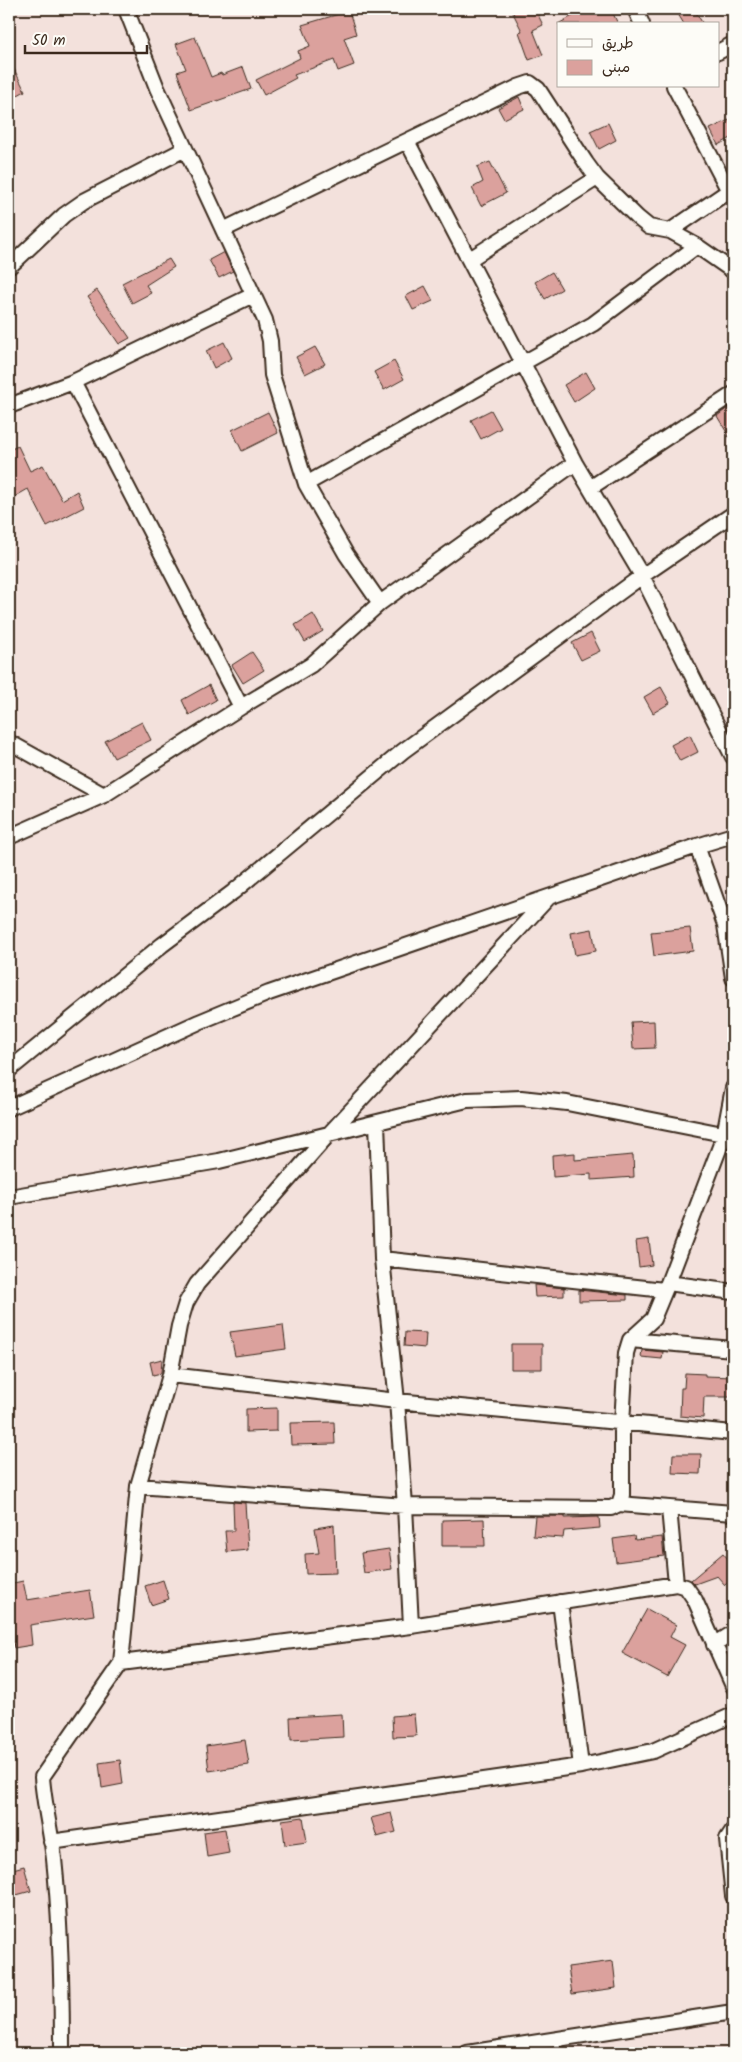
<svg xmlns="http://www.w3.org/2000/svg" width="742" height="2062" font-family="Kalam,'Playpen Sans Arabic',sans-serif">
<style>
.building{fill:#dba19d;stroke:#3b2a1e}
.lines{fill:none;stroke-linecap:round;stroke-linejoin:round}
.minor-casing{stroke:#3b2a1e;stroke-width:18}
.minor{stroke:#fdfcf7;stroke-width:14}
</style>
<rect width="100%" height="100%" fill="#f3e1dc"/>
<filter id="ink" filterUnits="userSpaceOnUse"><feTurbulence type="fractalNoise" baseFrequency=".02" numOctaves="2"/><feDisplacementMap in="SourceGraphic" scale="10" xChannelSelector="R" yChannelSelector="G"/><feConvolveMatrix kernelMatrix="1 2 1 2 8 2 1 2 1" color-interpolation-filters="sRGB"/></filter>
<g filter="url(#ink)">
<!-- building -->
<path class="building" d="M 511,9 L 535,9 L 543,25 L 533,30 L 543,55 L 529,60 L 519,32 L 522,31 Z
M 585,9 L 611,9 L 618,24 L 558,24 Z
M 675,9 L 694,9 L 703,24 L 684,24 Z
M 349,11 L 356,34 L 344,38 L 354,65 L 338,71 L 334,60 L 294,75 L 296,78 L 264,95 L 256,80 L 300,58 L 298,51 L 310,46 L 302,25 Z
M 195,37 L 211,77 L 221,73 L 222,75 L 243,67 L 251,89 L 191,110 L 177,72 L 186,69 L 176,44 Z
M 9,59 L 25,91 L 9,100 Z
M 519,97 L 524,109 L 504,119 L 498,108 Z
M 729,120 L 733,128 L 733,137 L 718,145 L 710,129 Z
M 608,123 L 616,140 L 599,149 L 590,131 Z
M 490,162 L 506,193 L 481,206 L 472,188 L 483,182 L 477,167 Z
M 224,252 L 233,271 L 219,278 L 209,260 Z
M 169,259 L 174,267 L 146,285 L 151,293 L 132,303 L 122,283 Z
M 552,272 L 562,289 L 545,299 L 535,282 Z
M 425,286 L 433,301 L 413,310 L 406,296 Z
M 97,290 L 130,338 L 119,344 L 87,297 Z
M 224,342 L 232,358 L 214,368 L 206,351 Z
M 315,347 L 325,364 L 305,374 L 296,357 Z
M 394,361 L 404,379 L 384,390 L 374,372 Z
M 586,372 L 595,388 L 574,402 L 564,385 Z
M 733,404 L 733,443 L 717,416 Z
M 491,410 L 501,428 L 481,439 L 471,420 Z
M 268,412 L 278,433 L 242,451 L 232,430 Z
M 18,446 L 30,471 L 43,465 L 62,500 L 77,491 L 84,507 L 47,526 L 28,489 L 9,500 L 9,450 Z
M 313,614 L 323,631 L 305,642 L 295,625 Z
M 591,633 L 600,651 L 581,660 L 572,643 Z
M 252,652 L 264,670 L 243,683 L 232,665 Z
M 209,685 L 216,700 L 189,715 L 182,700 Z
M 661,687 L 670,703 L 653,713 L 644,697 Z
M 142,722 L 151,740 L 114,758 L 105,741 Z
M 690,735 L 698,752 L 680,761 L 671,745 Z
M 690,928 L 693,951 L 654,956 L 651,932 Z
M 592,929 L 596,951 L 575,955 L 571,933 Z
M 654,1021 L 655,1048 L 633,1049 L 631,1022 Z
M 575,1153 L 575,1160 L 633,1155 L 634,1177 L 591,1180 L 591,1174 L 553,1177 L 552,1155 Z
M 649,1239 L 652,1265 L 639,1267 L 636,1241 Z
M 534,1285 L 564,1288 L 564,1296 L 535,1297 Z
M 579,1290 L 627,1295 L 627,1300 L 579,1301 Z
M 283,1325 L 286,1349 L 235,1356 L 230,1332 Z
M 405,1332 L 426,1333 L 425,1348 L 404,1346 Z
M 511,1344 L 542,1344 L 542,1369 L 511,1369 Z
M 642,1350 L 663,1352 L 662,1359 L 641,1357 Z
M 162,1359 L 161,1373 L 153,1375 L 150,1362 Z
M 685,1373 L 705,1374 L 705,1376 L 733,1377 L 733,1397 L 704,1397 L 703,1418 L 680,1416 L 681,1388 L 684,1388 Z
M 277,1408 L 277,1431 L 246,1432 L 246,1409 Z
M 334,1422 L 335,1444 L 291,1445 L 290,1423 Z
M 673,1454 L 701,1454 L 700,1474 L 672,1473 Z
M 233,1502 L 245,1503 L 248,1550 L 227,1552 L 225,1531 L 234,1531 Z
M 535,1516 L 565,1516 L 565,1518 L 599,1517 L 600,1528 L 564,1531 L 563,1538 L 533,1536 Z
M 484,1519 L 485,1546 L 442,1546 L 442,1520 Z
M 334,1525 L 336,1573 L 306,1574 L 305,1554 L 319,1553 L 315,1528 Z
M 634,1536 L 635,1540 L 662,1537 L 664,1556 L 616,1562 L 613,1539 Z
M 389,1549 L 392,1569 L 364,1573 L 361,1553 Z
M 723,1553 L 733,1565 L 733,1578 L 725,1585 L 717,1576 L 695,1584 L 691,1580 Z
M 163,1580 L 169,1599 L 151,1605 L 145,1586 Z
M 23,1581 L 27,1600 L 90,1590 L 94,1615 L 30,1625 L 32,1645 L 14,1648 L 9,1613 L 9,1584 Z
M 647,1609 L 676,1625 L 670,1637 L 685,1645 L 667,1677 L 622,1653 Z
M 342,1714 L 343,1737 L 291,1740 L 290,1717 Z
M 414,1714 L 416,1736 L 393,1737 L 392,1716 Z
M 245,1740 L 249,1765 L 209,1771 L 206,1746 Z
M 120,1760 L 123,1784 L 102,1788 L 99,1763 Z
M 391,1813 L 396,1832 L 377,1837 L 371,1818 Z
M 303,1817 L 307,1842 L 285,1845 L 282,1820 Z
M 225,1829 L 229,1853 L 207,1857 L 204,1832 Z
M 24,1866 L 31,1891 L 9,1897 L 9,1870 Z
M 613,1961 L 616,1988 L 572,1994 L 568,1967 Z"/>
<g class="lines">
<!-- minor casing -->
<g class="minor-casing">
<path id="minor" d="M 126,9 L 157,88 L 265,320 L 270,341 L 272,375 L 306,484 L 346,554 L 380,603
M 635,9 L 642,24
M 718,52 L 733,44
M 674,86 L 729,191
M 407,141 L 575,463 L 642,576 L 733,757
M 223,230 L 518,87 L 530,83 L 538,89 L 586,163 L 597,178 L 638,218 L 649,227 L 670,231 L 697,246 L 733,271
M 670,231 L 733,188
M 470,259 L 597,178
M 9,267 L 64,215 L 84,201 L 185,149
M 73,382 L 241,707
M 9,406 L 73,382 L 253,295
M 306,484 L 593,324 L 697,246
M 590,488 L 733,394
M 9,742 L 104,795
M 9,837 L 104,795 L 241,707 L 311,665 L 380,603 L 575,463
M 697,846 L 725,925 L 733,978
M 9,1070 L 162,945 L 233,892 L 403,751 L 642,576 L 733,514
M 9,1108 L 199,1022 L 269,993 L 697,846 L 733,835
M 377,1122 L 382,1259 L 397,1401 L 405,1506 L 411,1626
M 9,1197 L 219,1161 L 467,1100 L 521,1098 L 567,1103 L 733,1136
M 382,1259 L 664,1290
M 668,1283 L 733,1292
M 630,1340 L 733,1349
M 170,1375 L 397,1401 L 733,1433
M 138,1486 L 405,1506 L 611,1508 L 619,1504 L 733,1513
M 619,1504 L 622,1495 L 622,1424 L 626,1353 L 630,1340 L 653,1319 L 668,1283 L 724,1136 L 733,1088
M 669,1508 L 676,1584
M 560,1602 L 581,1766
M 714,1645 L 733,1633
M 121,1663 L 411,1626 L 676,1584 L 686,1587 L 695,1600 L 733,1686
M 733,1830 L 727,1839 L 733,1896
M 51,1842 L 581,1766 L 653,1751 L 733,1715
M 62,2053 C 62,1989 61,1924 54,1859 C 51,1832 44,1805 42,1777 L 121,1663 L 138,1486 L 170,1375 L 179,1326 L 186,1303 L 197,1284 L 328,1135 L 549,897
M 467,2053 L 733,2012"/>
</g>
<!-- minor -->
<use href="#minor" class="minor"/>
</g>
</g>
<!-- margin -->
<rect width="742" height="2062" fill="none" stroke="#fdfcf7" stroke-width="30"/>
<rect x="15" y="15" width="712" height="2032" fill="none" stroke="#3b2a1e" stroke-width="2" filter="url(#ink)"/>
<!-- legend -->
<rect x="557" y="22" width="162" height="65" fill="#fdfcf7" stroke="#afa8a0"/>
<rect x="567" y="39" width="25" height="8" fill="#fdfcf7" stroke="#afa8a0"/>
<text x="602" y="48" font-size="15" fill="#3b2a1e">طريق</text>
<rect x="567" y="60" width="25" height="15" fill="#dba19d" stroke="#afa8a0"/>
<text x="602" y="72" font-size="15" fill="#3b2a1e">مبنى</text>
<!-- scale -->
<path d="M25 45v8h122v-8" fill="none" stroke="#3b2a1e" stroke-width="2.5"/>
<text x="32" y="45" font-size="15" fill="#3b2a1e" stroke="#fdfcf7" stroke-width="4" paint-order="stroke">50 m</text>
</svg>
